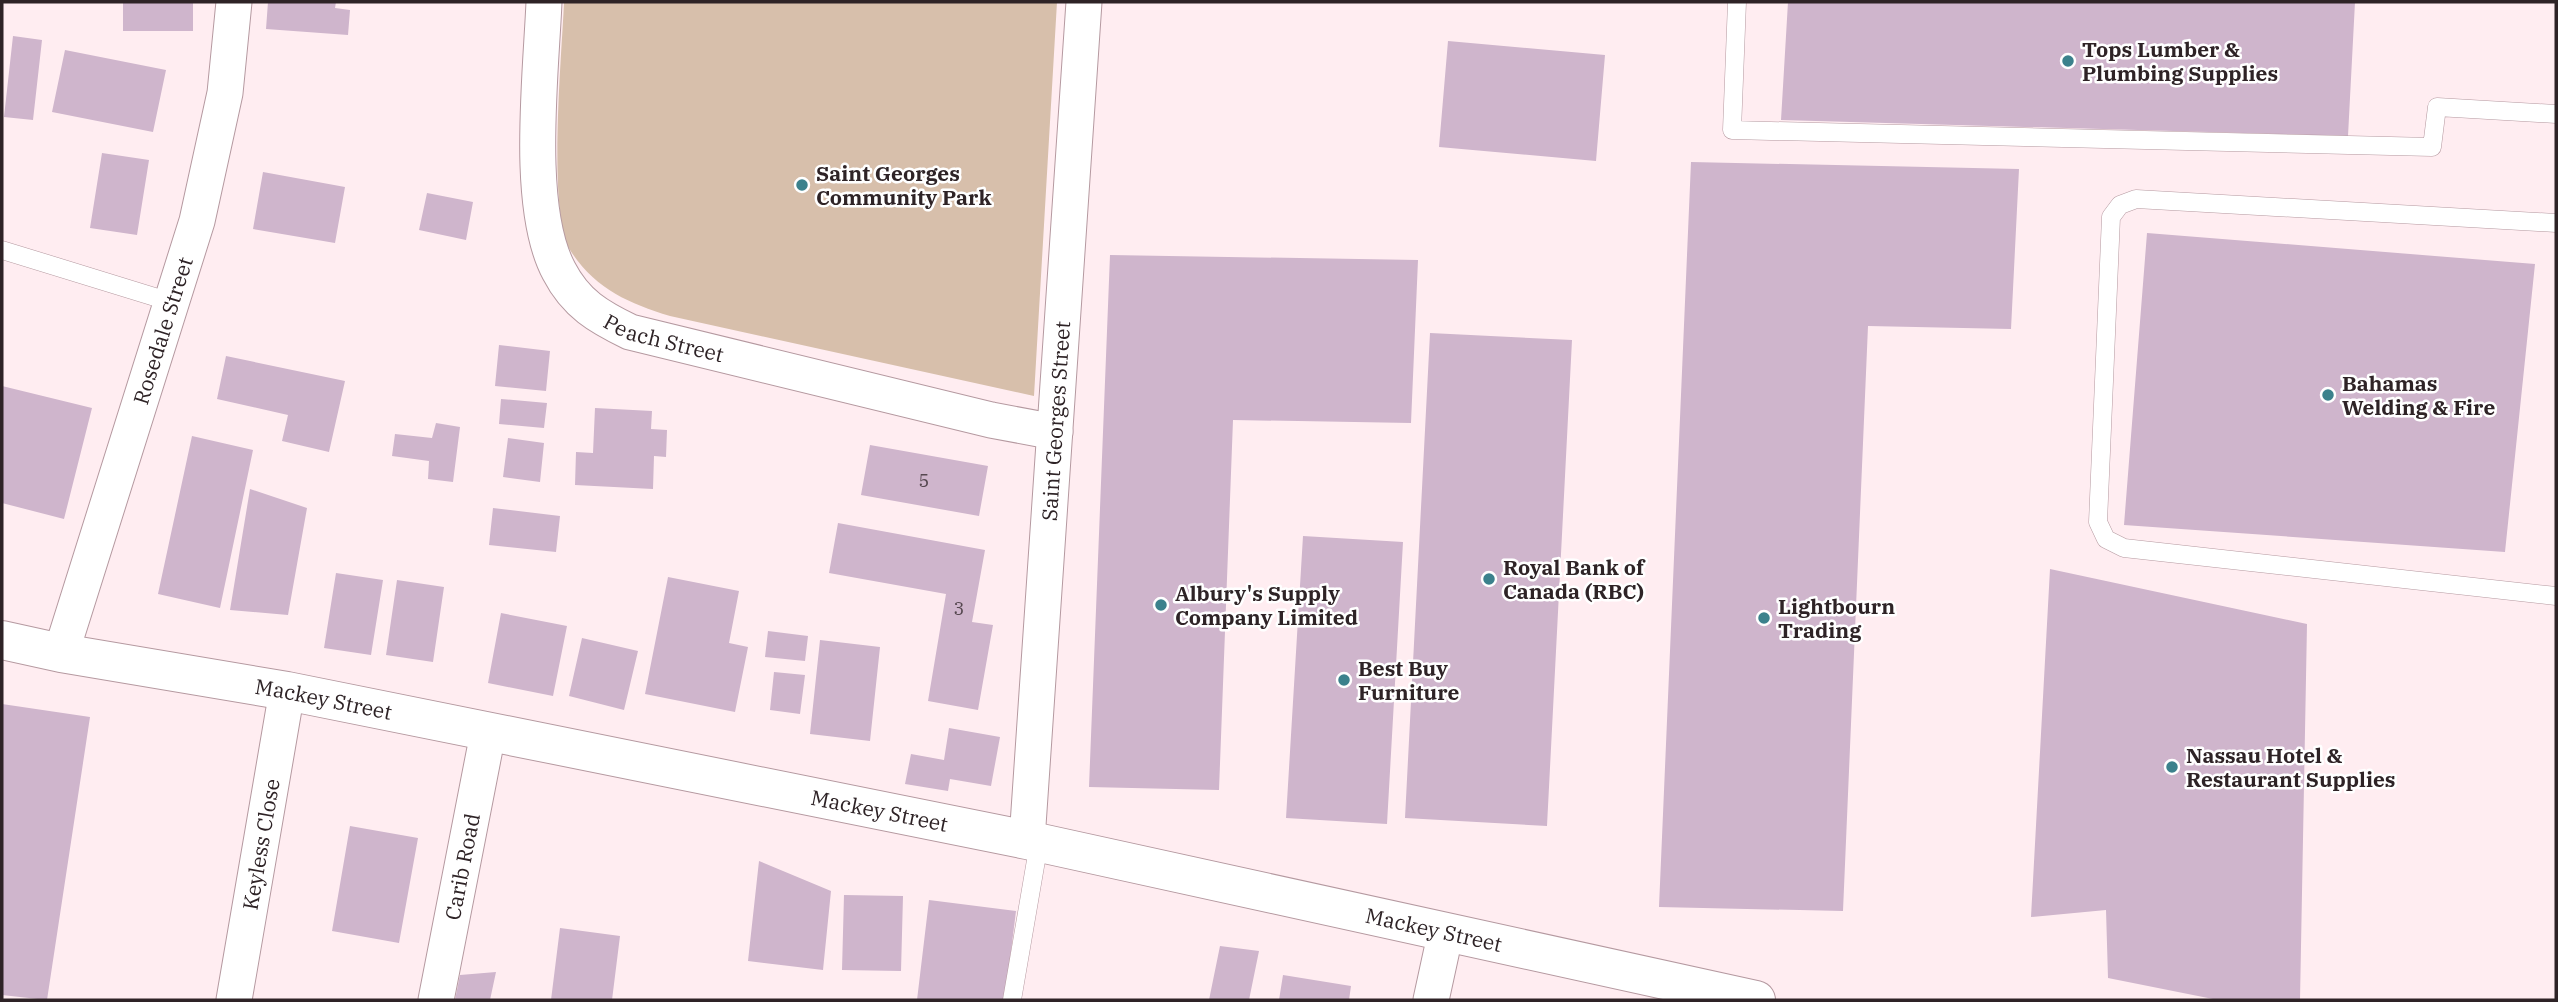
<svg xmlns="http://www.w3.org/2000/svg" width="2558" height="1002" font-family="'IBM Plex Serif',serif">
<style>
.park{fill:#d7bfab}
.building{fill:#cfb5cc}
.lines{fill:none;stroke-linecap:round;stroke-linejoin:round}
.lane-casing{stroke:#b599a0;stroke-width:19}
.street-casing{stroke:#b599a0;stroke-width:37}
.secondary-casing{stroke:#b599a0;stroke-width:40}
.lane{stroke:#fff;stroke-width:18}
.street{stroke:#fff;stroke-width:35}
.secondary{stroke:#fff;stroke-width:38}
.poi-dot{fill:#3b818c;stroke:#fff;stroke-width:2.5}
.labels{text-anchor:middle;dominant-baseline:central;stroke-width:5;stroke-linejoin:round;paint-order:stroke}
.number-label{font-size:18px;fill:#564850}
.poi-label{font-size:21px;font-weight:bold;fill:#2e2326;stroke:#fff;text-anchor:start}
.street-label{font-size:21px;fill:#2e2326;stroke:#fff}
</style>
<rect width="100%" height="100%" fill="#ffedf1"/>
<!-- park -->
<path class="park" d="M 564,2 L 1057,2 L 1034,396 L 670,316 C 628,303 595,289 570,250 C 547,212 562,53 564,2 Z"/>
<!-- building -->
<path class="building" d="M 123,2 L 193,2 L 193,31 L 123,31 Z
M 268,2 L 336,2 L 335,8 L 350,10 L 348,35 L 266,29 Z
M 1788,2 L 2355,2 L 2348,136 L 1781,120 Z
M 13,36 L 42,40 L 33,120 L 4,117 Z
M 1448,41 L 1605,55 L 1596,161 L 1439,147 Z
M 65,50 L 166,70 L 153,132 L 52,112 Z
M 102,153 L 149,160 L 137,235 L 90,228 Z
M 1691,162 L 2019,169 L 2011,329 L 1868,326 L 1843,911 L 1659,907 Z
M 263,172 L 345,187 L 335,243 L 253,229 Z
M 427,193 L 473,202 L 466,240 L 419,230 Z
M 2147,233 L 2535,264 L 2505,552 L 2124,525 Z
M 1110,255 L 1418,260 L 1411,423 L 1233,420 L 1219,790 L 1089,787 Z
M 1430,333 L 1572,340 L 1547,826 L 1405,818 Z
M 499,345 L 550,351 L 546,391 L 495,386 Z
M 226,356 L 345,381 L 329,452 L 282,441 L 288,415 L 217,399 Z
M 2,386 L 92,408 L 64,519 L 2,503 Z
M 501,399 L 547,403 L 544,428 L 499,424 Z
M 595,408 L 652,411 L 651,429 L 667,430 L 666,457 L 654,456 L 653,489 L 575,485 L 576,452 L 593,453 Z
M 436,423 L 460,427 L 453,482 L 428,479 L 429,461 L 392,456 L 395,434 L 432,438 Z
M 192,436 L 253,450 L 220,608 L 158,594 Z
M 508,438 L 544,443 L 540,482 L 503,477 Z
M 870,445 L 988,466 L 979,516 L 861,495 Z
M 250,489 L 307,508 L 288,615 L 230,610 Z
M 493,508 L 560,516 L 556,552 L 489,545 Z
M 838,523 L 985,550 L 972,622 L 993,625 L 978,710 L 928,701 L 946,594 L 829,573 Z
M 1303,536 L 1403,542 L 1387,824 L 1286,818 Z
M 2050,569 L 2307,624 L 2300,1000 L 2218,1000 L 2108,978 L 2106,910 L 2031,917 Z
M 336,573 L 383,580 L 371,655 L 324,648 Z
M 668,577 L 739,591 L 729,643 L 748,647 L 735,712 L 645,694 Z
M 397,580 L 444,587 L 433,662 L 386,655 Z
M 501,613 L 567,626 L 553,696 L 488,683 Z
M 768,631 L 808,636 L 805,661 L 765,657 Z
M 582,638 L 638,651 L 624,710 L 569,696 Z
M 820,640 L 880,647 L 870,741 L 810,734 Z
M 774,672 L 805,675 L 800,714 L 770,710 Z
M 2,704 L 90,717 L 47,1000 L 2,995 Z
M 949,728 L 1000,737 L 991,786 L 950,779 L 948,791 L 905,784 L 911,754 L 944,760 Z
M 350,826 L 418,838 L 399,943 L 332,931 Z
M 759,861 L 831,891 L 823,970 L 748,961 Z
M 844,895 L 903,896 L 901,971 L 842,970 Z
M 929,900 L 1016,911 L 1005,1000 L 917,1000 Z
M 560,928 L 620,936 L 612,1000 L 551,1000 Z
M 1220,946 L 1259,951 L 1249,1000 L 1209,1000 Z
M 496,972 L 490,1000 L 455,1000 L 460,975 Z
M 1283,975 L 1351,986 L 1349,1000 L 1279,1000 Z"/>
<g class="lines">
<!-- lane casing -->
<g class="lane-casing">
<path id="lane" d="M 1737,2 L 1732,130 L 2432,147 L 2437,107 L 2556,114
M 2556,223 L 2136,199 L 2120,205 L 2111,217 L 2098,522 L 2106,539 L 2124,548 L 2556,596
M 2,250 L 171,302
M 1012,1000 L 1039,843"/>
</g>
<!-- street casing -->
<g class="street-casing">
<g id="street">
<path id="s1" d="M 544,2 C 541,74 525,208 559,271 C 576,304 599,317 630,332 L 991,420 L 1055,432"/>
<path id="s2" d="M 61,653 L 197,221 L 225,93 L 234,2"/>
<path id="s3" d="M 1027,840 L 1084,2"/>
<path id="s4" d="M 234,1000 L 287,691"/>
<path id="s5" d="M 436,1000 L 488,733"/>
<path d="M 1431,1000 L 1446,931"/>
</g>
</g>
<!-- secondary casing -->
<g class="secondary-casing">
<g id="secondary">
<path id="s6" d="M 2,640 L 61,653 L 287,691 L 1027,840 L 1756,1000"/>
</g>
</g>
<!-- lane -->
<use href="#lane" class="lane"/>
<!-- street -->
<use href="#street" class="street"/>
<!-- secondary -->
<use href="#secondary" class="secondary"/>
</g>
<!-- markers -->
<g class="poi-dot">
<circle cx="2068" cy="61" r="7"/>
<circle cx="802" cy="185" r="7"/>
<circle cx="2328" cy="395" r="7"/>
<circle cx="1489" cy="579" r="7"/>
<circle cx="1161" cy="605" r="7"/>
<circle cx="1764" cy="618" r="7"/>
<circle cx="1344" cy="680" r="7"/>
<circle cx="2172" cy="767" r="7"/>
</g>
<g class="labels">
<!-- number labels -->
<g class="number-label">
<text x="924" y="480">5</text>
<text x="959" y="608">3</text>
</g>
<!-- poi labels -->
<g class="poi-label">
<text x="2082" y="49">Tops Lumber &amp;<tspan x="2082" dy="24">Plumbing Supplies</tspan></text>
<text x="816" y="173">Saint Georges<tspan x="816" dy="24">Community Park</tspan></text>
<text x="2342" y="383">Bahamas<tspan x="2342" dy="24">Welding &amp; Fire</tspan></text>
<text x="1503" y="567">Royal Bank of<tspan x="1503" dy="24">Canada (RBC)</tspan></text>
<text x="1175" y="593">Albury's Supply<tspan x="1175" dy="24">Company Limited</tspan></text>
<text x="1778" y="606">Lightbourn<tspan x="1778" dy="24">Trading</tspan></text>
<text x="1358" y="668">Best Buy<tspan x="1358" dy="24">Furniture</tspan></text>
<text x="2186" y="755">Nassau Hotel &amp;<tspan x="2186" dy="24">Restaurant Supplies</tspan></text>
</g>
<!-- street labels -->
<g class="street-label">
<text stroke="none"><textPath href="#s2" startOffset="338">Rosedale Street</textPath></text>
<text stroke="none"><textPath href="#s1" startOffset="402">Peach Street</textPath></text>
<text stroke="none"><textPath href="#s3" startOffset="420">Saint Georges Street</textPath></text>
<text stroke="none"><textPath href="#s6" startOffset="327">Mackey Street</textPath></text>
<text stroke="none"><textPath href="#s6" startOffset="894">Mackey Street</textPath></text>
<text stroke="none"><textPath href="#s4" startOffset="158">Keyless Close</textPath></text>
<text stroke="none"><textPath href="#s5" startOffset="136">Carib Road</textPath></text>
<text stroke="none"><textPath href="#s6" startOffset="1461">Mackey Street</textPath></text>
</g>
</g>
<!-- border -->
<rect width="2558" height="1002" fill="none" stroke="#2e2326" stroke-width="7"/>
</svg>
